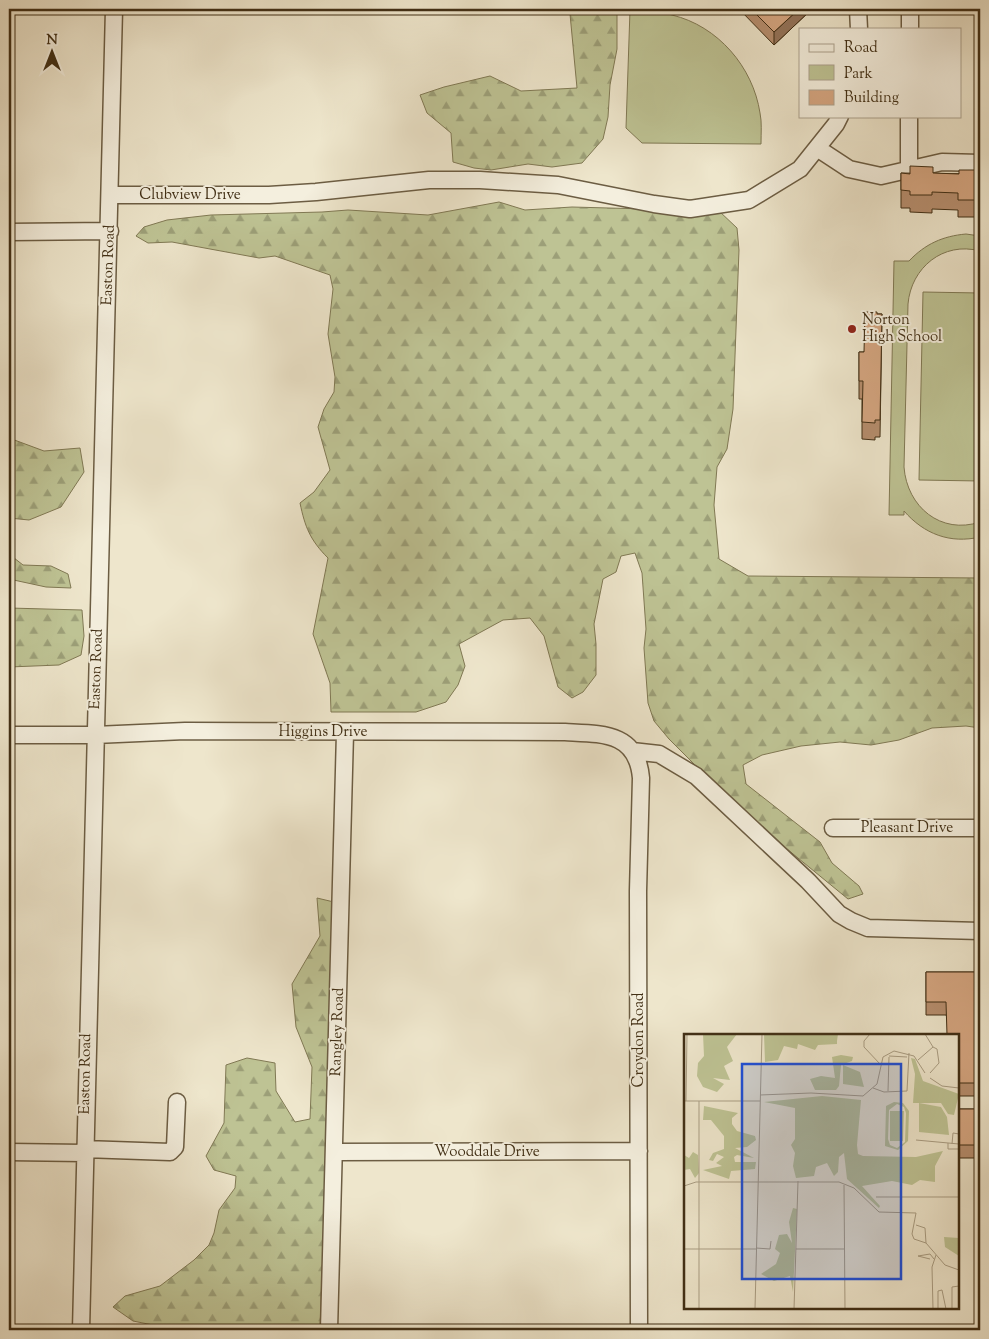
<svg xmlns="http://www.w3.org/2000/svg" width="989" height="1339" font-family="'Sorts Mill Goudy',serif">
<style>
.green{fill:#bec394;stroke:#807954}
.forest{fill:url(#forest-firs);stroke:#807954}
.lines{fill:none;stroke-linecap:round;stroke-linejoin:round}
.minor-casing{stroke:#6c5d43;stroke-width:19}
.minor{stroke:#f4efde;stroke-width:16}
.wall{fill:#b68e6e;stroke:#412f15}
.shaded-wall{fill:#94745a;stroke:#412f15}
.building{fill:#d4a580;stroke:#412f15}
.poi-dot{fill:#8f2418;stroke:#f4efde;stroke-width:2}
.labels{text-anchor:middle;dominant-baseline:central;stroke-width:4;stroke-linejoin:round;paint-order:stroke}
.street-label{font-size:15px;fill:#412f15;stroke:#f4efde}
.poi-label{font-size:15px;fill:#412f15;stroke:#f4efde;text-anchor:start}
.inset-road{fill:none;stroke:#a99d83;stroke-width:1}
.view{fill:#1d4ed8;fill-opacity:0.15;stroke:#1d4ed8;stroke-width:2.5}
.inset-edge{fill:none;stroke:#412f15;stroke-width:2.5}
</style>
<defs>
<pattern id="forest-firs" width="22" height="20" patternUnits="userSpaceOnUse" patternTransform="scale(1.25)"><rect width="22" height="20" fill="#bec394"/><path d="M5 1l3.5 6h-7zM16 11l3.5 6h-7z" fill="#9c9f78"/></pattern>
</defs>
<rect width="100%" height="100%" fill="#eee6cc"/>
<filter id="stains"><feTurbulence type="fractalNoise" baseFrequency=".004" numOctaves="4"/><feColorMatrix values="0 0 0 0 .2 0 0 0 0 .09 0 0 0 0 .02 0 0 0 .5 -.17"/></filter>
<radialGradient id="worn" r=".72"><stop offset=".6" stop-color="#630" stop-opacity="0"/><stop offset="1" stop-color="#630" stop-opacity=".3"/></radialGradient>
<!-- green -->
<path class="green" d="M 630,10 C 644,11 658,11 672,15 C 718,26 753,67 760,113 C 762,122 761,133 761,144 L 642,143 L 626,128 Z
M 966,234 L 980,236 L 980,251 C 943,241 911,268 908,304 L 904,467 C 907,507 941,535 980,522 L 980,537 C 950,544 924,534 904,511 L 904,515 L 889,515 L 894,261 L 909,261 C 925,244 943,236 966,234 Z
M 923,292 L 980,293 L 980,481 L 919,480 Z"/>
<!-- forest -->
<path class="forest" d="M 568,9 L 617,9 L 617,49 L 610,85 L 608,117 L 603,139 L 582,163 L 552,167 L 528,164 L 491,170 L 474,168 L 453,162 L 451,133 L 427,113 L 420,95 L 444,87 L 490,76 L 521,91 L 577,88 L 570,14 Z
M 499,202 L 525,210 L 572,207 L 719,211 L 737,228 L 739,250 L 733,409 L 727,449 L 717,467 L 714,505 L 719,559 L 748,576 L 980,578 L 980,728 L 966,726 L 932,728 L 899,740 L 871,745 L 840,742 L 801,746 L 762,755 L 743,765 L 746,784 L 820,842 L 832,863 L 859,886 L 863,894 L 848,899 L 776,840 L 718,788 L 669,739 L 654,721 L 648,703 L 644,648 L 646,629 L 642,573 L 635,553 L 621,556 L 616,572 L 603,579 L 594,624 L 596,644 L 596,675 L 583,692 L 572,698 L 558,687 L 544,636 L 530,618 L 503,620 L 459,644 L 465,666 L 458,685 L 446,702 L 416,712 L 331,712 L 330,683 L 313,634 L 328,558 C 310,540 305,527 300,503 L 314,492 L 330,470 L 318,427 L 324,409 L 334,392 L 335,377 L 328,334 L 333,289 L 330,275 L 275,256 L 259,258 L 172,242 L 148,243 L 136,236 L 144,227 L 167,220 L 211,215 L 322,212 L 348,210 L 428,215 Z
M 9,438 L 44,451 L 80,448 L 84,472 L 61,507 L 29,520 L 9,518 Z
M 9,554 L 23,565 L 51,566 L 68,574 L 71,588 L 46,587 L 9,579 Z
M 9,608 L 82,610 L 84,636 L 81,655 L 59,665 L 9,667 Z
M 317,898 L 338,903 L 330,1165 L 322,1273 L 320,1330 L 302,1330 L 294,1325 L 285,1330 L 161,1330 L 158,1326 L 133,1321 L 113,1307 L 125,1296 L 160,1286 L 194,1260 L 209,1245 L 214,1233 L 219,1210 L 235,1188 L 236,1176 L 214,1170 L 206,1156 L 224,1123 L 226,1065 L 247,1058 L 275,1063 L 276,1091 L 295,1122 L 310,1119 L 312,1067 L 296,1027 L 292,984 L 320,936 Z"/>
<g class="lines">
<!-- minor casing -->
<g class="minor-casing">
<path id="minor" d="M 858,9 L 859,29
M 910,29 L 910,9
M 817,148 L 849,169 L 881,176 L 942,162 L 980,163
M 909,170 L 909,116
M 110,195 L 269,195 L 316,192 L 429,180 L 480,180 L 558,185 L 654,204 L 690,209 L 749,200 L 800,169 L 836,124 L 840,116
M 9,232 L 110,231
M 9,735 L 95,735 L 185,731 L 565,732 C 602,734 637,732 641,778 L 638,891 L 639,1330
M 632,751 L 659,754 L 696,776 L 808,881 L 839,914 L 851,921 L 868,928 L 980,931
M 833,828 L 980,828
M 84,1149 L 170,1152 L 175,1147 L 177,1102
M 9,1152 L 84,1153
M 335,1152 L 639,1151
M 81,1330 L 114,9
M 329,1330 L 345,733"/>
</g>
<!-- minor -->
<use href="#minor" class="minor"/>
</g>
<!-- wall -->
<path class="wall" d="M 739,9 L 812,9 L 774,45 Z
M 901,173 L 980,174 L 980,210 L 976,210 L 976,217 L 958,217 L 958,210 L 932,209 L 932,213 L 910,212 L 910,208 L 901,208 Z
M 877,314 L 882,314 L 880,437 L 875,437 L 875,440 L 862,439 L 862,399 L 859,399 L 859,352 L 864,352 Z
M 926,972 L 980,972 L 980,1096 L 958,1096 L 958,1035 L 946,1015 L 926,1015 Z
M 958,1109 L 980,1109 L 980,1158 L 958,1158 Z"/>
<!-- shaded-wall -->
<path class="shaded-wall" d="M 799,9 L 812,9 L 774,45 L 774,32 Z"/>
<!-- building -->
<path class="building" d="M 751,9 L 799,9 L 774,32 Z
M 910,166 L 933,167 L 933,173 L 959,174 L 959,170 L 977,170 L 977,174 L 980,174 L 980,193 L 976,193 L 976,200 L 958,200 L 958,193 L 932,192 L 932,195 L 910,195 L 910,191 L 901,190 L 901,173 L 910,174 Z
M 865,312 L 877,312 L 877,314 L 882,314 L 880,420 L 875,420 L 875,423 L 862,422 L 863,381 L 859,381 L 859,352 L 864,352 Z
M 926,972 L 980,972 L 980,1083 L 958,1083 L 958,1035 L 947,1035 L 946,1002 L 926,1002 Z
M 958,1109 L 980,1109 L 980,1145 L 958,1145 Z"/>
<!-- markers -->
<circle class="poi-dot" cx="852" cy="329" r="5"/>
<g class="labels">
<!-- street labels -->
<g class="street-label">
<text x="190" y="195">Clubview Drive</text>
<text transform="translate(109 265) rotate(-88)">Easton Road</text>
<text transform="translate(97 669) rotate(-88)">Easton Road</text>
<text x="323" y="732">Higgins Drive</text>
<text x="907" y="828">Pleasant Drive</text>
<text transform="translate(338 1032) rotate(-88)">Rangley Road</text>
<text transform="translate(639 1040) rotate(-90)">Croydon Road</text>
<text transform="translate(86 1074) rotate(-89)">Easton Road</text>
<text x="487" y="1152">Wooddale Drive</text>
</g>
<!-- poi labels -->
<g class="poi-label">
<text x="862" y="320">Norton<tspan x="862" dy="17">High School</tspan></text>
</g>
</g>
<!-- overview -->
<g transform="translate(684 1034)">
<rect width="275" height="275" fill="#eee6cc"/>
<path d="M 159,31 L 176,38 L 180,53 L 159,50 ZM 210,68 L 219,69 L 225,77 L 224,107 L 214,116 L 201,112 L 202,72 ZM 213,70 L 220,73 L 222,79 L 221,108 L 213,114 L 206,111 L 204,105 L 205,76 ZM 235,69 L 257,73 L 263,83 L 265,101 L 235,98 ZM 206,77 L 220,77 L 219,107 L 206,107 ZM 260,203 L 275,204 L 275,222 L 261,213 Z" fill="#bec394" fill-rule="evenodd"/>
<path d="M 19,0 L 53,0 L 43,13 L 49,27 L 40,32 L 46,46 L 29,44 L 40,50 L 33,58 L 19,53 L 13,42 L 14,29 L 20,22 ZM 80,0 L 154,0 L 153,7 L 153,10 L 134,11 L 131,16 L 114,10 L 113,15 L 100,12 L 94,26 L 81,28 ZM 157,21 L 169,23 L 168,27 L 157,31 L 155,52 L 152,56 L 131,56 L 126,45 L 137,42 L 151,44 L 148,23 ZM 227,24 L 231,25 L 239,47 L 275,60 L 270,81 L 264,80 L 257,69 L 229,69 L 231,40 ZM 138,62 L 177,66 L 173,111 L 174,120 L 179,122 L 232,123 L 259,117 L 251,132 L 251,148 L 236,146 L 228,151 L 208,147 L 178,152 L 196,172 L 195,174 L 163,145 L 160,119 L 155,123 L 154,138 L 150,142 L 143,129 L 132,133 L 130,142 L 112,144 L 109,132 L 111,119 L 107,111 L 111,105 L 111,74 L 80,68 ZM 20,72 L 54,79 L 48,84 L 48,90 L 53,97 L 71,102 L 72,106 L 63,113 L 51,114 L 70,124 L 53,121 L 50,123 L 51,128 L 72,128 L 71,135 L 47,137 L 45,145 L 19,136 L 38,132 L 32,129 L 40,123 L 33,120 L 29,127 L 25,126 L 29,119 L 40,115 L 40,102 L 27,86 L 19,86 ZM 9,118 L 14,121 L 15,139 L 11,144 L 6,135 L 0,136 L 0,121 L 5,124 ZM 109,174 L 113,175 L 109,258 L 106,242 L 90,247 L 77,240 L 92,230 L 96,219 L 91,215 L 95,201 L 103,200 L 108,209 L 105,188 Z" fill="#bec394"/>
<path class="inset-road" d="M 186,0 L 180,7 L 180,13 L 196,30M 241,0 L 249,13M 205,22 L 223,23M 234,26 L 249,13 L 253,15 L 255,29 L 246,39M 246,44 L 258,52 L 275,54M 189,54 L 200,58 L 223,57 L 225,19M 204,57 L 205,23M 76,61 L 127,59 L 179,62 L 193,50 L 199,23 L 210,17 L 230,22 L 241,39M 0,67 L 76,67M 2,67 L 3,0M 232,106 L 275,110M 264,109 L 264,115 L 275,115M 268,110 L 269,99 L 275,100M 160,151 L 161,275M 0,152 L 12,148 L 155,148 L 170,154 L 195,178 L 232,179 L 228,200 L 230,205 L 242,209 L 241,194 L 232,191M 192,163 L 275,163M 242,209 L 261,231 L 275,236M 72,214 L 86,215 L 87,207M 0,215 L 72,215M 112,215 L 161,215M 246,225 L 234,222 L 246,220 L 250,225M 15,275 L 15,67M 71,275 L 78,0M 110,275 L 114,147M 249,275 L 248,233 L 252,221M 254,275 L 254,257 L 258,256 L 262,275M 268,275 L 268,253 L 275,252"/>
<path class="view" d="M 58,30 L 217,30 L 217,245 L 58,245 Z"/>
<rect width="275" height="275" class="inset-edge"/>
</g>
<!-- margin -->
<rect width="989" height="1339" fill="none" stroke="#eee6cc" stroke-width="30"/>
<rect x="10" y="10" width="969" height="1319" fill="none" stroke="#412f15" stroke-width="2.5"/>
<rect x="15" y="15" width="959" height="1309" fill="none" stroke="#412f15"/>
<!-- legend -->
<rect x="799" y="28" width="162" height="90" fill="#f4efde" stroke="#aca28e"/>
<rect x="809" y="44" width="25" height="8" fill="#f4efde" stroke="#aca28e"/>
<text x="844" y="52" font-size="15" fill="#412f15">Road</text>
<rect x="809" y="65" width="25" height="15" fill="#bec394" stroke="#aca28e"/>
<text x="844" y="78" font-size="15" fill="#412f15">Park</text>
<rect x="809" y="90" width="25" height="15" fill="#d4a580" stroke="#aca28e"/>
<text x="844" y="102" font-size="15" fill="#412f15">Building</text>
<!-- north arrow -->
<g transform="translate(52 52)" stroke="#f4efde" stroke-width="4" paint-order="stroke">
<path d="M0-4L9 19L0 12L-9 19Z" fill="#412f15"/>
<text y="-8" font-size="14" font-weight="bold" text-anchor="middle" fill="#412f15">N</text>
</g>
<rect width="100%" height="100%" filter="url(#stains)"/>
<rect width="100%" height="100%" fill="url(#worn)"/>
</svg>
